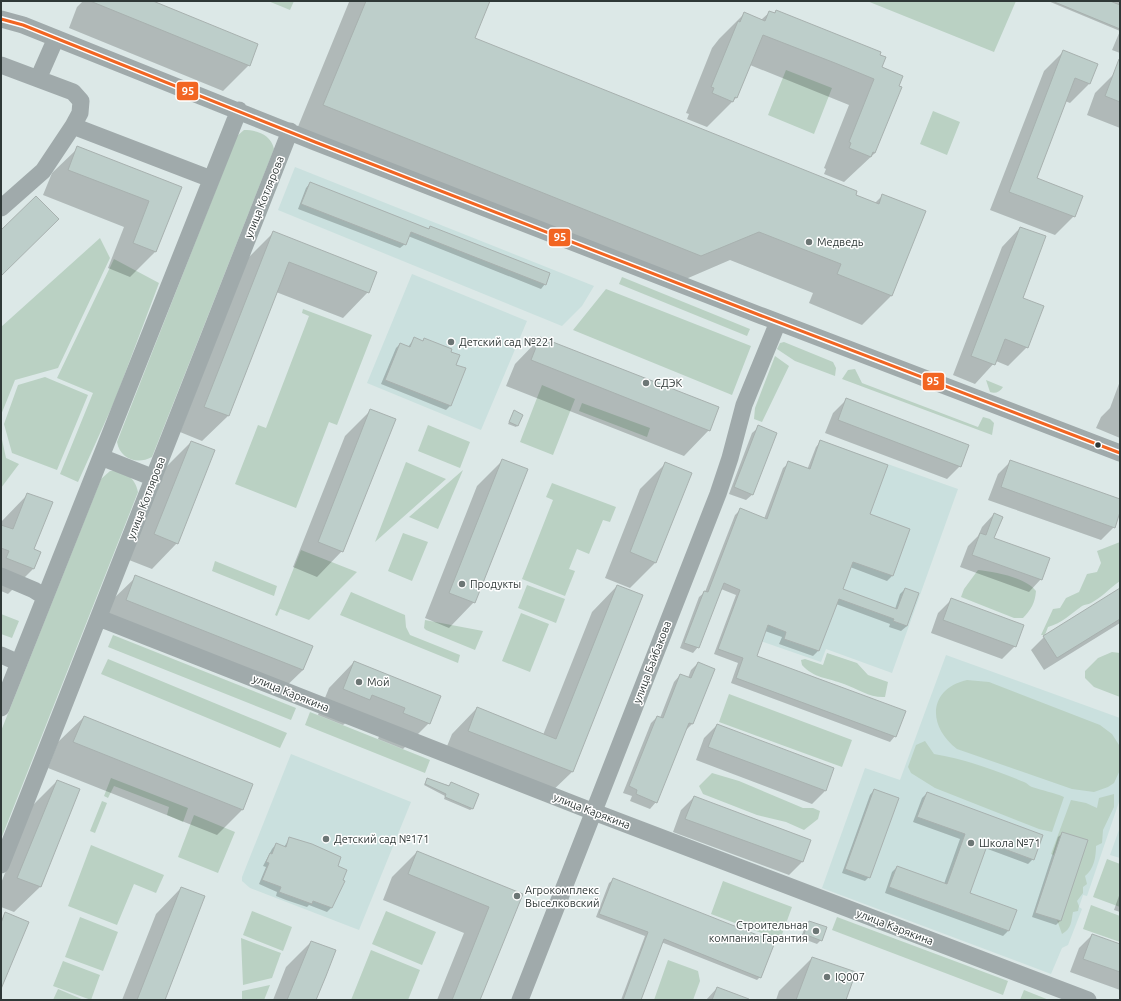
<svg xmlns="http://www.w3.org/2000/svg" width="1121" height="1001" font-family="Ubuntu,sans-serif">
<style>
.built{fill:#cae0de}
.green{fill:#bad1c3}
.shadow{fill:#0003}
.building{fill:#bdceca;stroke:#a8b1af}
.lines{fill:none;stroke-linecap:round;stroke-linejoin:round}
.minor{stroke:#a0aaab;stroke-width:17}
.bus-1-casing{stroke:#fff;stroke-width:6}
.bus-1{stroke:#f26522;stroke-width:3}
.poi-dot{fill:#6c7675;stroke:#fff;stroke-width:1.5}
.bus-dot{fill:#2f3837;stroke:#fff;stroke-width:1.5}
.labels{text-anchor:middle;dominant-baseline:central;stroke-width:3;stroke-linejoin:round;paint-order:stroke}
.street-label{font-size:11px;fill:#2f3837;stroke:#fff}
.poi-label{font-size:11px;fill:#2f3837;stroke:#fff;text-anchor:start}
.line-badge{stroke:#fff;stroke-width:1.5}
.badge-label{font-size:11px;text-anchor:middle;font-weight:bold;fill:#fff}
</style>
<rect width="100%" height="100%" fill="#dce8e7"/>
<!-- built -->
<path class="built" d="M 295,167 L 594,286 L 582,306 L 562,326 L 278,210 Z
M 412,274 L 527,321 L 481,430 L 367,383 Z
M 820,440 L 958,489 L 892,673 L 826,649 L 821,662 L 749,637 Z
M 946,655 L 1120,718 L 1120,799 L 1087,896 L 1083,895 L 1079,907 L 1082,909 L 1068,945 L 1062,948 L 1051,974 L 822,888 L 865,768 L 900,780 Z
M 291,754 L 411,802 L 359,930 L 250,888 L 242,881 L 242,877 Z
M 1120,827 L 1120,858 L 1110,855 Z"/>
<!-- green -->
<path class="green" d="M 268,1 L 294,1 L 290,10 Z
M 867,1 L 1016,1 L 994,52 Z
M 786,70 L 832,88 L 814,134 L 768,115 Z
M 933,111 L 960,122 L 947,155 L 920,144 Z
M 244,130 C 257,130 271,135 274,149 L 152,457 C 137,465 120,459 117,442 L 237,136 Z
M 100,238 L 110,258 L 58,368 L 15,380 L 1,415 L 1,327 Z
M 114,259 L 159,283 L 115,400 L 78,482 L 60,474 L 93,393 L 57,378 Z
M 622,277 L 750,329 L 747,336 L 619,284 Z
M 606,289 L 751,346 L 732,395 L 573,330 Z
M 303,309 L 372,335 L 337,425 L 329,422 L 296,508 L 235,484 L 258,425 L 266,428 L 309,316 L 302,313 Z
M 784,342 L 833,362 L 836,368 L 835,376 L 795,361 L 777,349 L 780,343 Z
M 775,356 L 789,366 L 762,422 L 754,419 L 755,408 Z
M 855,369 L 862,383 L 978,427 L 983,417 L 990,419 L 994,423 L 992,435 L 842,379 L 848,370 Z
M 45,377 L 88,395 L 57,470 L 12,453 L 4,424 L 18,385 Z
M 986,380 L 1003,387 C 1000,392 995,394 990,392 Z
M 542,385 L 575,399 L 553,455 L 520,442 Z
M 582,403 L 650,428 L 647,437 L 579,411 Z
M 428,425 L 470,442 L 460,468 L 418,451 Z
M 1,435 L 6,458 L 19,464 L 1,488 Z
M 406,462 L 446,479 L 375,542 Z
M 463,470 L 438,529 L 409,517 Z
M 110,471 C 125,471 135,477 138,492 L 1,839 L 1,731 L 101,479 Z
M 552,483 L 616,507 L 610,522 L 603,520 L 589,554 L 577,549 L 569,569 L 575,571 L 565,596 L 522,579 L 553,500 L 546,497 Z
M 403,533 L 428,542 L 412,581 L 388,571 Z
M 1120,542 L 1120,581 C 1111,587 1101,598 1091,603 C 1088,605 1085,604 1082,606 C 1071,614 1062,623 1048,627 L 1045,635 L 1041,635 L 1053,609 L 1060,608 L 1066,598 L 1079,592 L 1087,574 L 1097,572 L 1101,563 L 1097,551 Z
M 301,550 L 357,572 L 309,620 L 280,609 L 277,616 L 275,615 Z
M 215,561 L 277,586 L 274,596 L 212,571 Z
M 978,570 C 995,572 1025,577 1036,591 C 1035,603 1031,610 1023,618 L 1014,618 L 961,597 L 964,589 Z
M 527,585 L 565,599 L 556,623 L 518,608 Z
M 351,592 L 405,615 L 406,627 L 410,635 L 460,655 L 458,663 L 340,615 Z
M 521,613 L 549,624 L 530,672 L 502,661 Z
M 1,614 L 19,621 L 12,638 L 1,634 Z
M 425,620 L 483,631 L 475,650 L 426,630 L 424,628 Z
M 113,635 L 296,708 L 291,720 L 108,647 Z
M 1112,652 L 1120,653 L 1120,697 L 1094,687 L 1085,678 L 1085,671 L 1098,658 Z
M 827,653 L 857,663 L 868,675 L 888,682 L 885,697 C 870,698 858,689 844,684 C 829,678 813,678 802,665 L 801,660 L 805,659 L 823,665 Z
M 108,659 L 287,733 L 280,748 L 101,674 Z
M 967,680 L 989,682 L 1100,725 L 1112,734 L 1119,745 L 1120,770 L 1114,783 L 1108,787 L 1094,792 L 1072,789 L 957,749 C 927,726 928,689 967,680 Z
M 729,694 L 852,740 L 842,767 L 719,722 Z
M 310,712 L 430,760 L 425,773 L 305,725 Z
M 925,741 L 934,754 C 965,759 995,770 1024,782 C 1027,783 1029,786 1032,787 C 1043,791 1053,792 1064,797 L 1052,832 L 1039,829 L 935,788 L 911,773 L 908,767 L 916,745 Z
M 712,773 L 739,781 L 803,808 L 813,808 L 820,811 L 818,819 L 804,830 L 786,822 L 757,815 L 703,794 L 699,786 Z
M 111,778 L 188,808 L 183,822 L 167,815 L 169,807 L 114,786 L 108,798 L 104,796 Z
M 1114,794 L 1114,807 L 1103,830 L 1102,843 L 1096,846 C 1096,857 1094,869 1085,876 L 1087,884 L 1083,887 L 1083,893 L 1077,901 L 1079,906 L 1078,911 L 1073,912 C 1071,922 1072,928 1062,934 L 1056,917 L 1077,863 L 1051,854 L 1071,800 L 1086,803 L 1097,808 L 1099,798 Z
M 102,801 L 107,803 L 95,833 L 90,831 Z
M 194,815 L 235,832 L 218,873 L 178,857 Z
M 91,845 L 164,875 L 156,893 L 134,884 L 117,925 L 68,906 Z
M 1107,859 L 1120,864 L 1120,907 L 1093,897 Z
M 723,881 L 792,907 L 780,940 L 711,914 Z
M 1091,905 L 1120,916 L 1120,942 L 1083,929 Z
M 252,911 L 292,927 L 283,951 L 243,935 Z
M 386,911 L 436,932 L 422,965 L 372,944 Z
M 80,917 L 118,932 L 103,971 L 65,957 Z
M 837,917 L 1008,981 L 1003,995 L 832,930 Z
M 241,938 L 281,953 L 272,978 L 243,985 Z
M 371,950 L 420,970 L 408,1000 L 351,1000 Z
M 668,960 L 698,971 L 700,981 L 693,1000 L 654,1000 Z
M 63,961 L 100,975 L 91,1000 L 53,986 Z
M 270,985 L 264,1000 L 242,1000 L 242,991 Z
M 58,989 L 84,1000 L 53,1000 Z
M 1024,990 L 1049,1000 L 1020,1000 Z"/>
<!-- shadow -->
<path class="shadow" d="M 83,1 L 150,1 L 249,65 L 223,91 L 69,28 L 77,7 Z
M 345,1 L 489,1 L 474,38 L 875,203 L 883,195 L 925,212 L 891,296 L 862,325 L 809,303 L 813,293 L 730,260 L 672,285 L 295,134 L 349,2 Z
M 1048,1 L 1120,1 L 1120,53 L 1112,50 L 1120,31 Z
M 776,11 L 880,68 L 875,153 L 844,182 L 824,174 L 826,169 L 824,168 L 849,105 L 750,65 L 737,97 L 707,127 L 687,119 L 689,114 L 686,113 L 712,48 L 719,39 L 745,13 L 761,20 L 770,12 L 774,13 Z
M 1063,52 L 1089,84 L 1070,103 L 1065,101 L 1035,178 L 1074,216 L 1055,235 L 990,210 L 1044,71 Z
M 1114,74 L 1120,77 L 1120,128 L 1087,115 L 1095,93 Z
M 78,148 L 180,188 L 156,251 L 130,277 L 108,268 L 124,227 L 43,195 L 52,173 Z
M 310,183 L 428,229 L 431,227 L 545,284 L 541,289 L 408,236 L 405,244 L 400,248 L 298,209 L 306,188 Z
M 1020,228 L 1021,299 L 1027,347 L 1008,366 L 996,361 L 975,384 L 953,375 L 1002,247 Z
M 273,233 L 368,292 L 343,318 L 276,292 L 228,416 L 202,441 L 180,432 L 248,258 Z
M 540,338 L 709,430 L 684,456 L 506,386 L 515,364 Z
M 414,339 L 422,342 L 424,339 L 450,352 L 455,365 L 450,406 L 446,410 L 381,384 L 396,348 L 400,344 L 408,347 Z
M 1120,381 L 1120,438 L 1096,428 L 1101,417 L 1110,408 Z
M 846,400 L 960,466 L 947,479 L 825,433 L 833,413 Z
M 371,410 L 342,551 L 317,577 L 293,567 L 345,436 Z
M 513,413 L 517,426 L 516,427 L 508,424 Z
M 759,427 L 753,494 L 746,500 L 729,494 L 752,433 Z
M 821,441 L 869,514 L 909,529 L 892,576 L 887,581 L 850,567 L 842,589 L 895,609 L 900,594 L 905,589 L 907,626 L 901,631 L 889,627 L 890,624 L 836,604 L 818,651 L 813,656 L 779,644 L 782,637 L 765,631 L 756,657 L 895,736 L 890,742 L 731,683 L 738,663 L 714,654 L 736,595 L 721,589 L 698,647 L 693,653 L 680,648 L 699,597 L 705,592 L 735,515 L 740,510 L 764,519 L 783,468 L 789,463 L 807,470 L 816,447 Z
M 191,442 L 177,543 L 152,569 L 129,560 L 166,467 Z
M 503,460 L 474,602 L 449,628 L 425,618 L 477,486 Z
M 1011,461 L 1120,500 L 1120,509 L 1114,527 L 1101,540 L 988,500 L 998,474 Z
M 666,463 L 655,563 L 630,588 L 605,578 L 640,489 Z
M 28,494 L 33,569 L 8,594 L 1,591 L 1,522 Z
M 994,514 L 993,538 L 1041,579 L 1029,592 L 960,567 L 968,546 L 978,536 L 982,527 Z
M 136,577 L 312,646 L 303,670 L 277,695 L 101,626 L 110,602 Z
M 617,586 L 641,596 L 572,772 L 546,797 L 443,756 L 452,734 L 477,708 L 543,735 L 592,612 Z
M 1120,589 L 1120,623 L 1044,670 L 1031,650 L 1044,637 Z
M 951,600 L 1015,646 L 1002,659 L 931,633 L 938,613 Z
M 354,662 L 429,723 L 403,749 L 378,739 L 380,734 L 348,721 L 343,725 L 318,715 L 329,688 Z
M 698,663 L 692,724 L 686,730 L 656,802 L 650,809 L 630,801 L 632,796 L 623,793 L 651,723 L 657,717 L 660,718 L 674,682 L 680,675 L 688,678 L 691,670 Z
M 84,717 L 252,784 L 242,810 L 217,835 L 48,768 L 58,742 Z
M 717,725 L 833,769 L 825,791 L 812,804 L 696,760 L 704,738 Z
M 427,779 L 478,794 L 472,809 L 470,810 L 444,799 L 445,796 L 424,785 Z
M 57,781 L 79,789 L 40,887 L 14,912 L 1,907 L 1,883 L 32,806 Z
M 874,790 L 869,877 L 865,881 L 842,873 L 870,795 Z
M 927,793 L 1033,859 L 1028,864 L 985,848 L 968,893 L 1008,931 L 1003,936 L 885,893 L 892,872 L 897,867 L 944,884 L 960,839 L 913,822 L 922,798 Z
M 694,797 L 810,840 L 802,862 L 789,875 L 673,832 L 681,810 Z
M 1063,833 L 1087,841 L 1060,921 L 1056,925 L 1032,917 L 1058,837 Z
M 290,838 L 300,843 L 301,841 L 340,858 L 336,867 L 344,881 L 331,908 L 327,912 L 309,905 L 307,907 L 286,900 L 276,896 L 277,892 L 259,884 L 266,867 L 263,866 L 272,849 L 276,844 L 284,847 Z
M 417,852 L 522,894 L 479,1000 L 437,1000 L 464,933 L 383,900 L 392,877 Z
M 613,880 L 760,977 L 757,980 L 661,942 L 640,1000 L 621,1000 L 645,936 L 596,917 L 609,883 Z
M 181,888 L 164,1000 L 122,1000 L 156,914 Z
M 1120,893 L 1120,912 L 1114,910 Z
M 810,922 L 821,940 L 817,944 L 801,938 L 805,926 Z
M 1092,935 L 1120,945 L 1120,990 L 1070,972 L 1079,948 Z
M 311,942 L 315,1000 L 273,1000 L 286,967 Z
M 812,958 L 845,1000 L 776,1000 L 779,991 Z
M 717,988 L 748,1000 L 706,1000 Z"/>
<!-- building -->
<path class="building" d="M 90,1 L 153,1 L 258,44 L 250,66 Z
M 366,1 L 490,1 L 475,38 L 857,191 L 856,195 L 879,204 L 882,194 L 926,211 L 892,296 L 837,274 L 841,264 L 759,232 L 701,256 L 323,105 Z
M 1052,1 L 1110,1 L 1120,5 L 1120,29 Z
M 776,10 L 881,52 L 880,55 L 886,57 L 882,67 L 903,76 L 899,86 L 902,87 L 875,153 L 873,152 L 871,157 L 849,148 L 851,143 L 849,142 L 874,79 L 835,63 L 763,35 L 737,98 L 735,97 L 733,102 L 712,93 L 714,88 L 711,87 L 738,21 L 740,22 L 744,12 L 765,21 L 769,11 L 775,13 Z
M 1063,50 L 1098,64 L 1090,84 L 1075,78 L 1037,178 L 1083,196 L 1075,217 L 1009,192 Z
M 1119,59 L 1120,59 L 1120,102 L 1105,96 Z
M 77,146 L 182,187 L 156,252 L 133,243 L 149,201 L 68,170 Z
M 310,182 L 429,229 L 430,226 L 550,273 L 546,285 L 411,232 L 406,245 L 301,204 Z
M 36,196 L 59,219 L 1,276 L 1,230 Z
M 1020,227 L 1046,236 L 1023,298 L 1044,306 L 1028,348 L 1005,339 L 995,365 L 971,356 Z
M 273,231 L 377,272 L 369,293 L 289,262 L 229,416 L 204,407 Z
M 414,337 L 423,341 L 424,338 L 452,349 L 451,352 L 460,355 L 456,365 L 466,368 L 451,406 L 385,380 L 400,343 L 410,347 Z
M 540,337 L 719,407 L 710,431 L 531,360 Z
M 846,398 L 969,445 L 961,467 L 838,420 Z
M 370,409 L 396,419 L 343,552 L 318,542 Z
M 514,410 L 523,415 L 518,426 L 509,422 Z
M 758,425 L 777,433 L 753,495 L 734,487 Z
M 820,440 L 888,465 L 870,514 L 910,529 L 893,576 L 853,562 L 843,589 L 897,609 L 905,588 L 919,593 L 907,626 L 893,621 L 894,619 L 839,599 L 819,651 L 784,639 L 786,632 L 768,625 L 757,656 L 906,711 L 896,737 L 736,678 L 743,658 L 718,649 L 740,590 L 724,583 L 699,648 L 684,643 L 704,591 L 708,592 L 740,508 L 767,519 L 788,461 L 810,469 Z
M 191,441 L 215,450 L 178,544 L 154,534 Z
M 502,459 L 528,469 L 475,603 L 449,593 Z
M 1010,460 L 1120,499 L 1120,512 L 1115,528 L 1001,487 Z
M 665,462 L 692,473 L 656,563 L 630,552 Z
M 27,493 L 53,502 L 34,549 L 41,552 L 34,569 L 6,558 L 9,551 L 1,548 L 1,525 L 13,529 Z
M 994,513 L 1003,517 L 994,538 L 1050,558 L 1042,580 L 972,555 L 980,533 L 986,535 Z
M 135,575 L 313,646 L 303,670 L 126,600 Z
M 617,585 L 643,595 L 573,772 L 468,731 L 477,707 L 556,739 Z
M 1120,588 L 1120,619 L 1057,658 L 1043,636 Z
M 951,598 L 1024,625 L 1016,647 L 943,620 Z
M 354,661 L 441,696 L 430,724 L 403,713 L 405,708 L 372,695 L 370,700 L 343,689 Z
M 698,662 L 715,669 L 693,724 L 689,723 L 657,803 L 636,794 L 637,790 L 629,786 L 657,716 L 663,718 L 680,674 L 691,678 Z
M 84,716 L 253,784 L 243,810 L 73,742 Z
M 717,724 L 834,768 L 826,791 L 708,747 Z
M 427,778 L 449,786 L 451,782 L 479,794 L 473,809 L 445,797 L 446,794 L 425,784 Z
M 57,780 L 80,789 L 41,887 L 17,878 Z
M 874,789 L 899,798 L 870,878 L 845,869 Z
M 927,792 L 1043,835 L 1034,860 L 988,843 L 970,893 L 1017,910 L 1009,931 L 889,887 L 897,866 L 947,884 L 965,834 L 917,817 Z
M 694,796 L 811,840 L 803,862 L 685,819 Z
M 1062,832 L 1088,840 L 1061,921 L 1035,913 Z
M 289,837 L 312,844 L 341,857 L 338,866 L 347,870 L 343,880 L 345,881 L 332,908 L 313,901 L 312,904 L 279,892 L 281,887 L 262,880 L 269,863 L 266,862 L 270,853 L 272,854 L 276,843 L 286,847 Z
M 417,851 L 523,894 L 480,1000 L 452,1000 L 489,907 L 408,874 Z
M 613,878 L 775,942 L 761,978 L 664,939 L 641,1000 L 623,1000 L 648,932 L 599,914 Z
M 181,887 L 205,896 L 165,1000 L 137,1000 Z
M 5,912 L 29,922 L 1,989 L 1,923 Z
M 809,921 L 827,927 L 822,941 L 804,934 Z
M 1092,934 L 1120,944 L 1120,972 L 1083,959 Z
M 311,941 L 336,950 L 326,976 L 316,1000 L 287,1000 Z
M 812,957 L 856,972 L 846,1000 L 796,1000 Z
M 717,987 L 749,999 L 748,1000 L 712,1000 Z"/>
<g class="lines">
<!-- minor -->
<path class="minor" d="M 1,19 L 23,25 L 315,142 L 762,316 L 1120,453
M 1,65 L 73,92 L 81,101 L 80,113 L 73,126 L 43,171 L 1,208
M 38,79 L 56,38
M 73,126 L 211,179
M 101,457 L 154,478
M 1,576 L 34,590 L 45,597
M 99,618 L 594,812 L 1088,1000
M 1,655 L 19,663
M 1,708 L 239,110
M 1,865 L 290,131
M 520,1000 L 718,494 L 730,458 L 744,405 L 778,322"/>
<!-- bus-1 casing -->
<g class="bus-1-casing">
<path id="bus-1" d="M 1,19 L 23,25 L 315,142 L 762,316 L 1120,453"/>
</g>
<!-- bus-1 -->
<use href="#bus-1" class="bus-1"/>
</g>
<!-- markers -->
<g class="poi-dot">
<circle cx="809" cy="242" r="4"/>
<circle cx="451" cy="342" r="4"/>
<circle cx="646" cy="383" r="4"/>
<circle cx="462" cy="584" r="4"/>
<circle cx="359" cy="682" r="4"/>
<circle cx="326" cy="839" r="4"/>
<circle cx="971" cy="843" r="4"/>
<circle cx="517" cy="896" r="4"/>
<circle cx="816" cy="931" r="4"/>
<circle cx="827" cy="977" r="4"/>
</g>
<circle class="bus-dot" cx="1098" cy="445" r="3.5"/>
<g class="labels">
<!-- street labels -->
<g class="street-label">
<text transform="translate(264 197) rotate(-68)">улица Котлярова</text>
<text transform="translate(146 498) rotate(-69)">улица Котлярова</text>
<text transform="translate(652 662) rotate(-69)">улица Байбакова</text>
<text transform="translate(291 693) rotate(22)">улица Карякина</text>
<text transform="translate(592 811) rotate(21)">улица Карякина</text>
<text transform="translate(895 927) rotate(21)">улица Карякина</text>
</g>
<!-- poi labels -->
<g class="poi-label">
<text x="817" y="242">Медведь</text>
<text x="459" y="342">Детский сад №221</text>
<text x="654" y="383">СДЭК</text>
<text x="470" y="584">Продукты</text>
<text x="367" y="682">Мой</text>
<text x="334" y="839">Детский сад №171</text>
<text x="979" y="843">Школа №71</text>
<text x="525" y="890">Агрокомплекс<tspan x="525" dy="13">Выселковский</tspan></text>
<text x="808" y="925" text-anchor="end">Строительная<tspan x="808" dy="13">компания Гарантия</tspan></text>
<text x="835" y="977">IQ007</text>
</g>
</g>
<g class="line-badge">
<rect x="176" y="81" width="23" height="20" rx="4" fill="#f26522"/>
<rect x="548" y="228" width="23" height="19" rx="4" fill="#f26522"/>
<rect x="922" y="372" width="23" height="19" rx="4" fill="#f26522"/>
</g>
<g class="badge-label">
<text x="188" y="95">95</text>
<text x="560" y="241">95</text>
<text x="933" y="385">95</text>
</g>
<!-- border -->
<rect width="1121" height="1001" fill="none" stroke="#2f3837" stroke-width="4"/>
</svg>
